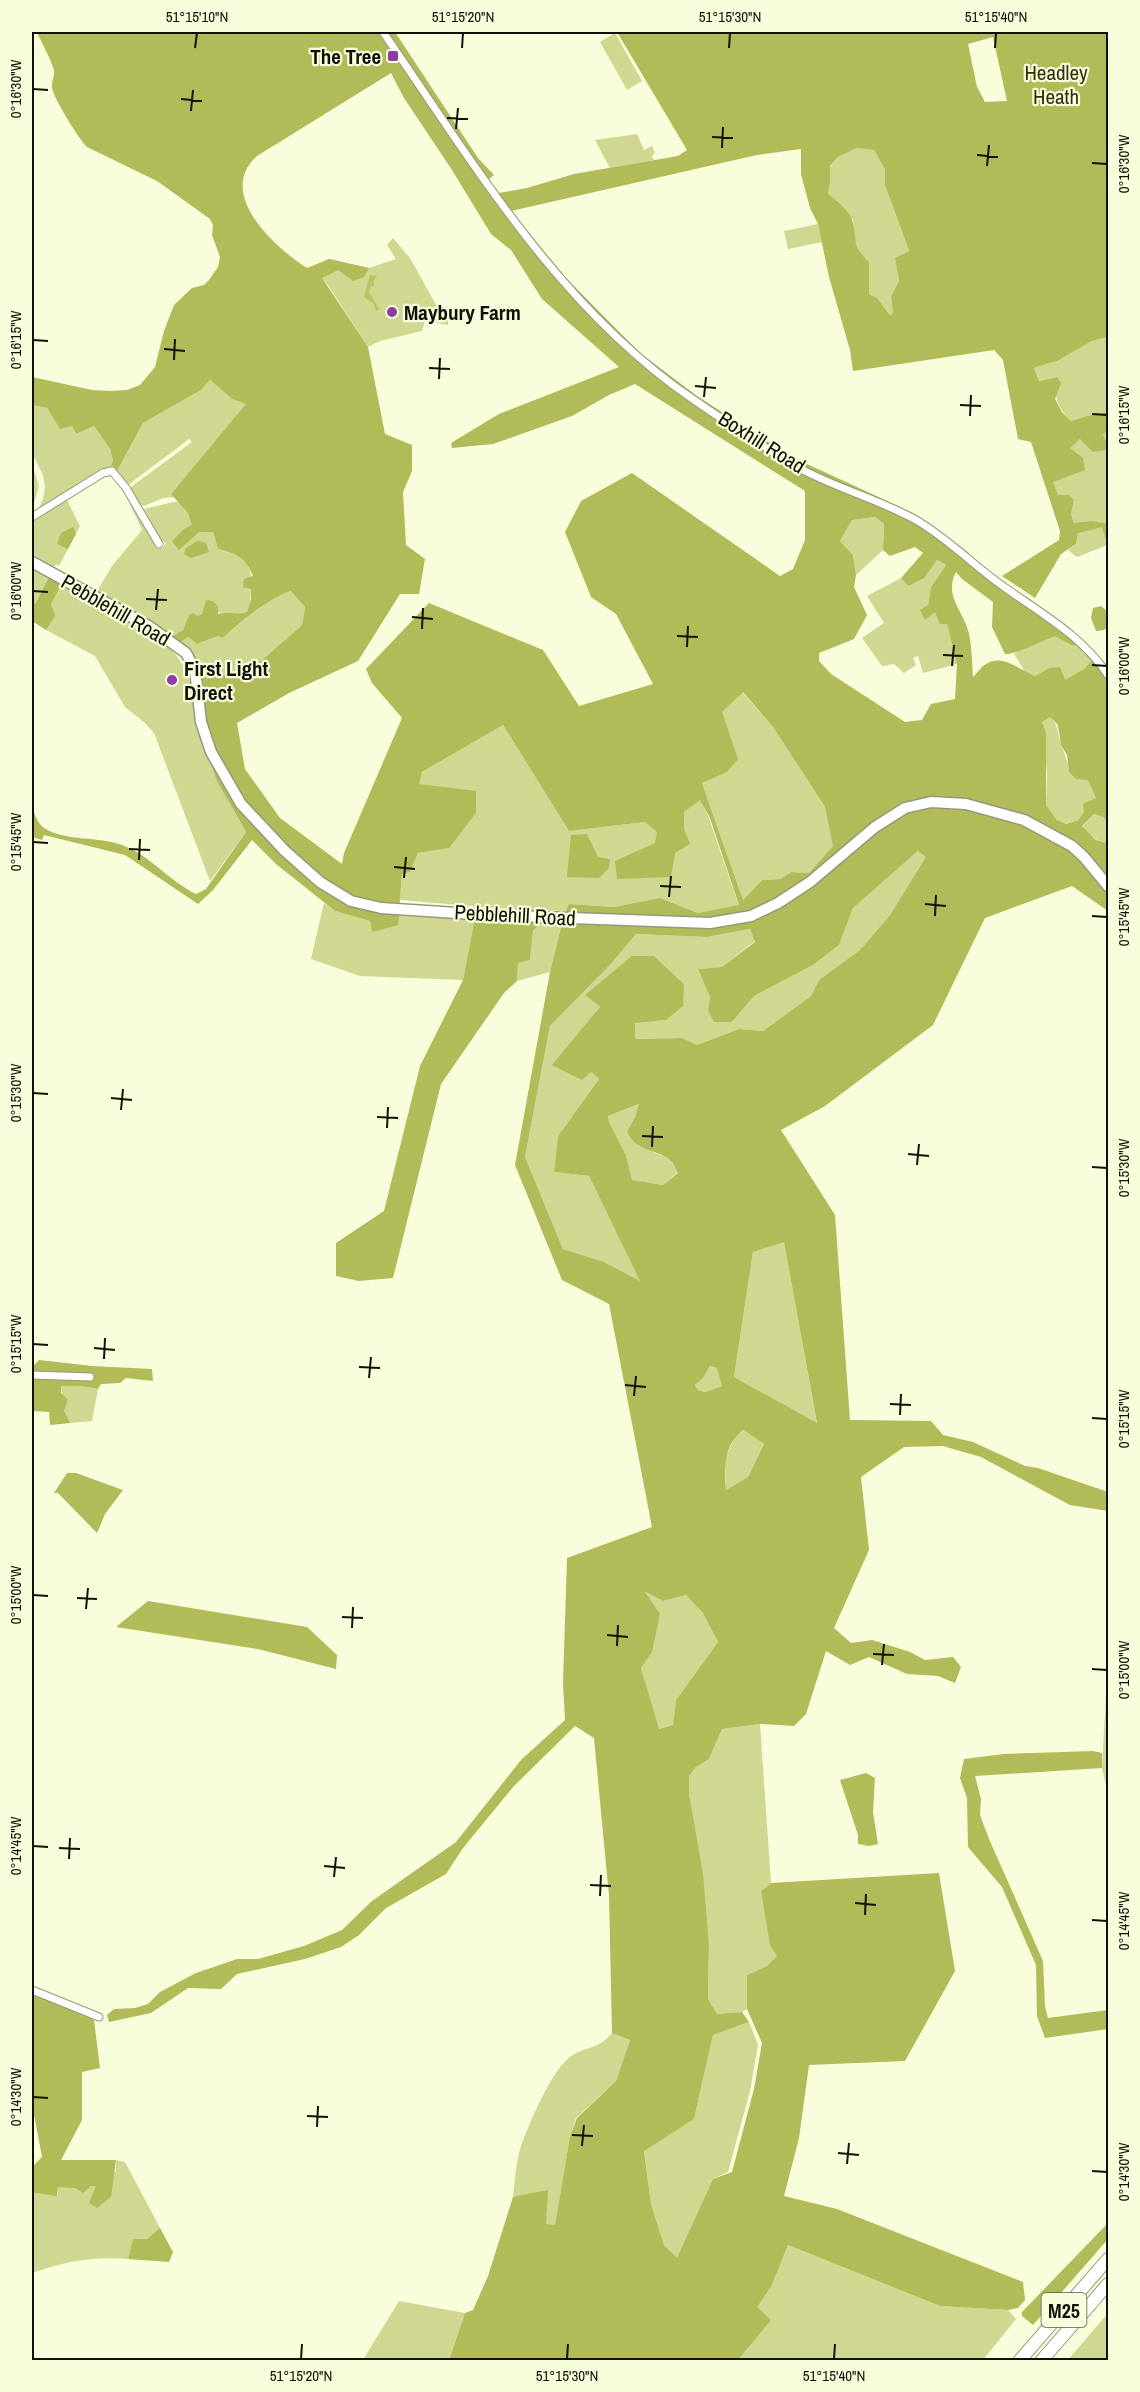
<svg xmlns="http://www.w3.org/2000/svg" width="1140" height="2392" font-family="'Archivo Narrow',sans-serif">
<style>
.green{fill:#cfd791}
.forest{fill:#b1bb57;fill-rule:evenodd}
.water{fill:#bac460}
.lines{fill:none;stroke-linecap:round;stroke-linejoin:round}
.street-casing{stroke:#95997b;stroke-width:9}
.secondary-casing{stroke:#95997b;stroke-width:13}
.highway-casing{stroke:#95997b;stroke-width:14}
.street{stroke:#fff;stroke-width:7}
.secondary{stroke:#fff;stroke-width:10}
.highway{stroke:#fff;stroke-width:12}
.ticks{fill:none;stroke:#111207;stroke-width:2}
.poi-dot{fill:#8e3ba9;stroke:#f8fddc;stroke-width:2}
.labels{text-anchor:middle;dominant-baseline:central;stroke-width:4.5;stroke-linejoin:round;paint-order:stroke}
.shield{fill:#f8fddc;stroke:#565847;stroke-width:1.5}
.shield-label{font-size:20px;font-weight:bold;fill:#111207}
.poi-label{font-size:21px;font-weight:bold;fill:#111207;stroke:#f8fddc;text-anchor:start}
.park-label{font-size:21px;fill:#2e3106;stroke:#f8fddc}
.street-label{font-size:21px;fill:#111207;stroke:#f8fddc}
.neatline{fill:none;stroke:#111207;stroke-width:2}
.ticks-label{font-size:15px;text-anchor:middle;fill:#111207}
</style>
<rect width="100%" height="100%" fill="#f8fddc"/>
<!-- green -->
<path class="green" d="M 615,33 L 642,81 L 627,90 L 600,42 Z
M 637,134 L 644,150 L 652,146 L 655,153 L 652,156 L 654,160 L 610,168 L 595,140 Z
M 857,148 L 874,150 L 885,169 L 885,185 L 909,251 L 895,258 L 899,281 L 891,296 L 893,313 L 890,315 L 877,298 L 869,294 L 869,262 L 856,249 L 853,220 L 827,194 L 830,183 L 830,167 L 838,157 Z
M 818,224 L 822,242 L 788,249 L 784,231 Z
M 393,238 L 410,258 L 440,312 L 448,317 L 448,325 L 425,321 L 422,331 L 380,341 L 368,347 L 327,284 L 318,274 L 329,259 L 369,268 L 396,259 L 387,245 Z
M 1108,337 L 1108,412 L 1087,416 L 1071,421 C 1056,405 1055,399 1056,377 L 1039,381 L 1034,368 L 1057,361 L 1092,341 Z
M 210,380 L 232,399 L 247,404 L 171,494 L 174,497 L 163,498 L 144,506 L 138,504 L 129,489 L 131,487 L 192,442 L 189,439 L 128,485 L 117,471 L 143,423 L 201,390 Z
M 32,399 L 33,405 L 47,408 L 60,428 L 72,426 L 76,434 L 94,426 L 110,449 L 113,461 L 110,467 L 43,508 L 39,508 L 43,499 L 45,487 L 43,475 L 32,453 Z
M 1108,430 L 1108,548 L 1107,545 L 1077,557 L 1068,550 L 1076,544 L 1078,533 L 1071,514 L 1074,500 L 1058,496 L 1052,481 L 1083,470 L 1069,448 L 1080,439 L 1103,435 Z
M 32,464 L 39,486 L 32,511 Z
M 120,483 L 155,542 L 162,549 L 166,543 L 159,539 L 144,509 L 178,501 L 188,513 L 213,532 L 218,549 C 241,554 254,563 251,588 C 250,597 251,604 247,612 C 233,616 210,608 198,616 L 189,615 L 183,630 L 171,637 L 96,593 L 112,566 L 142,530 Z
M 67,500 L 80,526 L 59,566 L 56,564 L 54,567 L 35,556 L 33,559 L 32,520 Z
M 875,517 L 884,524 L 883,550 L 856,575 L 853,555 L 840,541 L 852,520 Z
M 937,560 L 946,565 L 931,587 L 928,605 L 947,623 L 957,664 L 923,673 L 918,656 L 913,658 L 916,665 L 904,673 L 894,664 L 882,666 L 862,638 L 884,623 L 867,596 L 901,578 L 908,586 Z
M 32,569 L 49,577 L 35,604 L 32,605 Z
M 62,584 C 92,601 154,630 175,654 C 197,681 196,718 206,750 C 216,779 230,805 246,832 L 210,881 L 154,733 L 145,723 L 125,707 L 95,656 L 46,630 L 54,616 L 51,604 Z
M 292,591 L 305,607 L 302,625 L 262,660 L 238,675 L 229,678 L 221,673 L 206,679 L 207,671 L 195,664 L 179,643 L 187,636 L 197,644 L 218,636 L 223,638 C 240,622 270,597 292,591 Z
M 1055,635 L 1073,646 L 1078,644 L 1094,658 L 1084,669 L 1065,681 L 1049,668 L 1035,676 L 1025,672 L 1014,654 L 1035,642 Z
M 742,692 L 773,727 L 825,807 L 834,846 L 809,873 L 791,872 L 781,879 L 762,880 L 743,900 L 702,783 L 727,772 L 722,712 Z
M 1050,717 C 1059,726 1057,732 1061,744 C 1064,754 1068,760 1069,772 L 1088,779 L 1096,798 L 1078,820 L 1065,824 L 1057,820 L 1046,805 L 1047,774 L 1042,722 Z
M 503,725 L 569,831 L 645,822 L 684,829 L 684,812 L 700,799 L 709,818 L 739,906 L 698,913 L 660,898 L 613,907 L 569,904 L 567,911 L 507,909 L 400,900 L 402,874 L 410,872 L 418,853 L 449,848 L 418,784 L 422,772 Z
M 1094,814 L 1103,817 L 1108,822 L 1108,843 L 1097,840 L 1082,827 Z
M 918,851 L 927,856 L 890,915 L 860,950 L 819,980 L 811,996 L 763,1031 L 739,1029 L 697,1045 L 682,1038 L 635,1039 L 634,1022 L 666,1020 L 684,984 L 654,956 L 586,995 L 600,1007 L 591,1072 L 599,1079 L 558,1136 L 554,1172 L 589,1176 L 641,1282 L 604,1262 L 563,1249 L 525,1157 L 550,1026 L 610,965 L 636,934 L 707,937 L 750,929 L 755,941 L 722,967 L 698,969 L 710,997 L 708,1010 L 732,1022 L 754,996 L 813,965 L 839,945 L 853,908 Z
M 324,903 L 335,911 L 370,921 L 372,932 L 399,913 L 475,917 L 463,980 L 360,976 L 311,959 Z
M 540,923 L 562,923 L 550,972 L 517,981 L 518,963 L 530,960 L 533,931 Z
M 640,1104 L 635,1119 L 627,1131 L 655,1153 L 669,1158 L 678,1172 L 663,1185 L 632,1180 L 626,1155 L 609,1122 L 608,1116 Z
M 784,1241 L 817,1424 L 734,1377 L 753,1252 Z
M 710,1366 L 718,1368 L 722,1386 L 705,1392 L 698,1390 L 695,1385 L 703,1378 Z
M 79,1384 L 98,1389 L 92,1421 L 70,1423 L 64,1410 L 61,1386 L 73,1386 Z
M 745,1430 L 764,1444 L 748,1477 L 726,1490 L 725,1459 L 735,1436 Z
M 644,1592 L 663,1601 L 686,1595 L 703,1613 L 718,1642 L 676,1700 L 673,1725 L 658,1729 L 641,1668 L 652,1652 Z
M 1108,1658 L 1108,1794 L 1102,1768 Z
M 760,1724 L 771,1883 L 761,1891 L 778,1956 L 767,1966 L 747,1975 L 747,2009 L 742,2012 L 717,2014 L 708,1999 L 709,1945 L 689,1794 L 689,1776 L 696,1767 L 709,1759 L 722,1729 Z
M 749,2022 L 758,2045 L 750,2091 L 728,2172 L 713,2179 L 677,2259 L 664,2245 L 651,2204 L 644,2150 L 694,2119 L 713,2035 Z
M 612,2033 L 630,2040 L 616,2081 L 576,2118 L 570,2136 L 555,2225 L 546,2225 L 513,2196 C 515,2180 516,2162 521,2146 C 529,2124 553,2066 573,2055 C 590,2045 597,2050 612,2033 Z
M 116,2160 L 125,2162 L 160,2228 L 147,2239 L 133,2240 L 128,2259 C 92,2256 66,2261 32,2273 L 32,2191 L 35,2193 L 58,2195 L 58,2187 L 96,2186 L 116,2171 Z
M 788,2245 L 940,2306 L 1008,2310 L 1016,2319 L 983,2360 L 738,2360 L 770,2320 L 756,2307 L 771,2287 Z
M 399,2301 L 465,2313 L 449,2360 L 363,2360 Z
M 1108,2313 L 1108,2360 L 1068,2360 Z"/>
<!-- forest -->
<path class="forest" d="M 37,32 L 395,32 L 478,158 L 494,175 L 489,179 L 499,193 L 527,188 L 574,174 L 678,156 L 687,150 L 617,32 L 1108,32 L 1108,337 L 1092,341 L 1057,361 L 1034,368 L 1039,381 L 1057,377 L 1061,383 L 1055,399 L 1062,412 L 1071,421 L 1087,416 L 1108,412 L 1108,392 L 1108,430 L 1103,435 L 1107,444 L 1105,450 L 1093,452 L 1080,439 L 1070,448 L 1083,458 L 1085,470 L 1053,482 L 1058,495 L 1069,495 L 1074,500 L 1071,514 L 1074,523 L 1092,521 L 1108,524 L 1108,538 L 1106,540 L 1102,527 L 1078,533 L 1076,544 L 1061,554 L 1035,598 L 1002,576 L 1059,540 L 1060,531 L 1031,442 L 1018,439 L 1003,360 L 994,350 L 853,371 L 850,350 L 829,277 L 818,224 L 810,208 L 801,174 L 801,149 L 757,155 L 511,211 L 565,277 L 640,353 L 697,396 L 792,457 L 913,513 L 969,553 L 966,559 L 1078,644 L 1073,646 L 1055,636 C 1040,641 1019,654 1005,654 L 992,627 L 993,602 L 962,579 L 956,572 C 943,597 965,612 969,634 C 972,648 972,663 973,677 C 977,673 981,667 986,664 C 1003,653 1020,671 1035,676 L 1049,668 L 1060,667 L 1065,680 L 1084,669 L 1094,658 L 1108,680 L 1108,822 L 1103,817 L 1094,814 L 1082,826 L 1096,840 L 1108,843 L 1108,880 L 1071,849 L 1096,874 L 1108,892 L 1108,911 L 1072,886 L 985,918 L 933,1025 L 825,1106 L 781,1130 L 835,1215 L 850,1420 L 931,1421 L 943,1435 L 973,1442 L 1025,1466 L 1038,1468 L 1108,1492 L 1108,1511 L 1070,1505 L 981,1457 L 943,1446 L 904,1447 L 861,1477 L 869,1550 L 834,1628 L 851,1643 L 872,1640 L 910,1652 L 925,1660 L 953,1657 L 961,1667 L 955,1683 L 938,1676 L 907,1674 L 869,1657 L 850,1665 L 826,1651 L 806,1714 L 794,1726 L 760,1724 L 722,1729 L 709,1759 L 696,1767 L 689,1776 L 689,1794 L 703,1874 L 709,1945 L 708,1999 L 717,2014 L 742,2012 L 749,2022 L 713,2035 L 694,2119 L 644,2151 L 651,2204 L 664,2245 L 677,2258 L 713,2179 L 732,2172 L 754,2089 L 762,2043 L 747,2009 L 747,1975 L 767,1966 L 777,1956 L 770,1945 L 761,1891 L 771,1883 L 939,1873 L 955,1971 L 905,2061 L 809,2065 L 799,2138 L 784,2196 L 837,2209 L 1023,2282 L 1025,2300 L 1018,2308 L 1008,2310 L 940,2306 L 788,2245 L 771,2287 L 757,2307 L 771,2320 L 738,2360 L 449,2360 L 465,2313 L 473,2310 L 488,2276 L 513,2197 L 548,2190 L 546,2224 L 555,2225 L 570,2136 L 577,2118 L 616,2081 L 630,2040 L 612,2033 L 609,1896 L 594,1738 L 575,1726 L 513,1787 L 463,1848 L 446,1874 L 386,1908 L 359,1935 L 341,1947 L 305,1959 L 237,1974 L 221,1989 L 188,1988 L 151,2013 L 109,2022 L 107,2015 L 114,2009 L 135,2008 L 148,2004 L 160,1992 L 196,1973 L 237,1959 L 258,1959 L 304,1946 L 342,1930 L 372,1901 L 456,1842 L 521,1760 L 565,1720 L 563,1683 L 567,1558 L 652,1527 L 609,1304 L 562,1280 L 515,1165 L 550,972 L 562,923 L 540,923 L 533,931 L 530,960 L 518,963 L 517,981 L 504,993 L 441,1084 L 393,1278 L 359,1281 L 336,1276 L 336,1243 L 384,1211 L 420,1066 L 463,980 L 475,917 L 563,919 L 569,904 L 613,907 L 660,898 L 698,913 L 739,905 L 710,818 L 700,800 L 684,812 L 684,829 L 690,844 L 675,853 L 671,877 L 617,879 L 615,861 L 655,843 L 657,832 L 645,822 L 569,831 L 503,725 L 422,772 L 419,784 L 476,791 L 476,813 L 449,848 L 418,853 L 410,872 L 402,874 L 398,925 L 372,932 L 370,921 L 335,911 L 276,864 L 252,840 L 213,890 L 198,904 L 125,855 L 44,835 L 42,840 L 32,837 L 32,809 C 35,815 39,825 44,828 C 67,842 98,836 122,845 C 151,856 169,881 196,894 L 206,889 L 246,832 L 217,781 L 205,746 L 190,682 L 198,680 L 195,664 L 201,663 L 209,666 L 206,679 L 221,673 L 229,678 L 238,675 L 262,660 L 302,625 L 305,607 L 291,591 C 271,597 239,622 223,638 L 218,636 L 197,644 L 188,637 L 179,643 L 171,637 L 183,630 L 189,615 L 193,613 L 198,616 L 202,614 L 206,600 L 213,601 L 218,606 L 218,614 C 228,611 237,615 247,612 L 251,599 L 251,589 L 243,587 L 244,579 L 253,576 C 246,558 236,553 218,549 L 213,532 L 199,532 L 179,550 L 172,541 L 184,529 L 192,525 L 188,513 L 171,494 L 246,404 L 232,399 L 210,380 L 201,390 L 143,423 L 117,471 L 113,466 L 110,467 L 113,461 L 110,449 L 94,426 L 76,434 L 72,426 L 60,429 L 47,408 L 33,405 L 32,377 L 92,390 L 110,391 L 127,390 L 140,385 L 155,367 L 164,331 L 174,305 L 192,288 L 204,285 L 209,280 L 218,267 L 220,257 L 212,235 L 213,225 L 210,219 L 157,181 L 87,147 C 80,141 53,97 52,88 C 51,82 55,77 54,70 C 50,57 42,44 37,32 ZM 993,37 L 1007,101 L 985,102 L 977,87 L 968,44 ZM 391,73 L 404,98 L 452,170 L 491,234 L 511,250 L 542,299 L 619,367 L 499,414 L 451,443 L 452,448 L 493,444 L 572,416 L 609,395 L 635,384 L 805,491 L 805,540 L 793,569 L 780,576 L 632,473 L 581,501 L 565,532 L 591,597 L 616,614 L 653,684 L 579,706 L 543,650 L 429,603 L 366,669 L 372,683 L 402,718 L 344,853 L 342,864 L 280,818 L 245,769 L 237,723 L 289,693 L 358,661 L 400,594 L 419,594 L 425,559 L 406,545 L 403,492 L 412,471 L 412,445 L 385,434 L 368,347 L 322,278 L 338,270 L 353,281 L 364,277 L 369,268 L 329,259 L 307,268 C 275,248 215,193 257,156 ZM 857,148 L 874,150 L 885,169 L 885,185 L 909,251 L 895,258 L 899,281 L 891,296 L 893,313 L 890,315 L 877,298 L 869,294 L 869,262 C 851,244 858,245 853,223 C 851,212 837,201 828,194 L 830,183 L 830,166 L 838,157 ZM 875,517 L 884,524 L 883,550 L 890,556 L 915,547 L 923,553 L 901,578 L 908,586 L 924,578 L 937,560 L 946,565 L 931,587 L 928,605 L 920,610 L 925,620 L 935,612 L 940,624 L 947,624 L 957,664 L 955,699 L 931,704 L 922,720 L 905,722 L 831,674 L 819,661 L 819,653 L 854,639 L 867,615 L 854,587 L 856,575 L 853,555 L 840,541 L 852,520 ZM 743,692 L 773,727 L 825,807 L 833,846 L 809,873 L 791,872 L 781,879 L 762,880 L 743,900 L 702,783 L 727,772 L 738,759 L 722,712 ZM 1050,717 L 1058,725 L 1061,745 L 1067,755 L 1069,772 L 1076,779 L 1088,780 L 1096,798 L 1083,804 L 1084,812 L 1078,820 L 1066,824 L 1057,820 L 1046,805 L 1046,733 L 1042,722 ZM 918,851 L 926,857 L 890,915 L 860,950 L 819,980 L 811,996 L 763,1031 L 739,1029 L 697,1045 L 682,1038 L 635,1039 L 635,1023 L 666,1020 L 683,1006 L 684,984 L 654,956 L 632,956 L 585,995 L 600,1007 L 552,1065 L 582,1080 L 591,1072 L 599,1079 L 558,1136 L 554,1172 L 589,1176 L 640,1281 L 604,1262 L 563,1249 L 525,1157 L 550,1026 L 610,965 L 636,934 L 707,937 L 750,929 L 755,942 L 722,967 L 698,969 L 710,997 L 708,1010 L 714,1022 L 732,1022 L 754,996 L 813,965 L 839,945 L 853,908 ZM 639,1104 L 635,1118 L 627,1131 C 634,1149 651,1149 666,1157 C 672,1160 675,1167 678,1173 L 663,1185 L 632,1180 L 626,1155 L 609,1122 L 608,1116 ZM 784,1242 L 817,1423 L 734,1377 L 753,1252 ZM 710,1366 L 717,1368 L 722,1386 L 705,1392 L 698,1390 L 695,1385 L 703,1378 ZM 744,1430 L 764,1444 L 748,1477 L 726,1490 C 724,1469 724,1442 744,1430 ZM 645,1592 L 663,1601 L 686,1595 L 703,1613 L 718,1642 L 676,1700 L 673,1725 L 659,1729 L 641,1668 L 652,1652 L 660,1614 Z
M 73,527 L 76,534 L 68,549 L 57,544 L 61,533 Z
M 197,541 L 206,543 L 209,552 L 191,558 L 184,554 L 185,549 Z
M 49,577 L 62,584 L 51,604 L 55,616 L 46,630 L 32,621 L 32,605 L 35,604 Z
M 1101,606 L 1108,612 L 1108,627 L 1104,630 L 1096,631 L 1091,618 L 1093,608 Z
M 587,834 L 598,857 L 610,859 L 609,868 L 599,878 L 567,877 L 571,835 Z
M 39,1360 L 92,1366 L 152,1369 L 153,1381 L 126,1378 L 120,1383 L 101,1384 L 98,1389 C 83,1385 77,1386 61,1386 L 61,1393 L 68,1400 L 64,1410 L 70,1423 L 50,1425 L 49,1412 L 33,1411 L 32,1367 Z
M 67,1473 L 76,1473 L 123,1490 L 105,1514 L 97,1533 L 58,1493 L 54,1493 Z
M 148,1601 L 307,1627 L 337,1655 L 336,1669 L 258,1649 L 116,1627 Z
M 1093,1751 L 1102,1753 L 1102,1768 L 975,1776 L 981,1799 L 980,1815 L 989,1839 L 1043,1961 L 1045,2006 L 1048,2018 L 1108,2010 L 1108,2029 L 1045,2038 L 1037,2016 L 1036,1965 L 1002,1887 L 968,1847 L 967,1798 L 960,1778 L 964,1759 L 1004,1754 Z
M 866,1773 L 875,1778 L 873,1812 L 878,1844 L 869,1846 L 858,1844 L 858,1835 L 840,1780 Z
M 32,1994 L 60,2004 L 94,2020 L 100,2068 L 82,2072 L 82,2120 L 61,2160 L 116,2160 L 111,2197 L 97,2208 L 89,2203 L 96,2186 L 91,2186 L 83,2193 L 75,2188 L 58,2187 L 57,2196 L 35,2193 L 32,2191 L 32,2167 L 42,2157 L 32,2104 Z
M 1108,2223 L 1108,2239 L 1033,2325 L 1022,2316 L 1022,2312 Z
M 160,2228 L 173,2252 L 169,2262 L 128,2259 L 133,2239 L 147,2239 Z"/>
<!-- water -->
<path class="water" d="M 370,275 L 377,276 L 374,280 L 374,286 L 371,286 L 369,292 L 379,309 L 376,311 L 374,304 L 364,297 Z"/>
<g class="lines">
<!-- street casing -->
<g class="street-casing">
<path id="street" d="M 383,32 C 474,164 559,308 694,400 C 728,423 768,451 803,470 C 839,489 880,500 916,520 C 949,539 976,568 1007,589 C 1044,615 1083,637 1108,675
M 32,517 L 103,473 L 112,471 L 126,488 L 159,544
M 32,1375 L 90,1377
M 32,1990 L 99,2017"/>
</g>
<!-- secondary casing -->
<g class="secondary-casing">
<path id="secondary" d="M 32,562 L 150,627 L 186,653 L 195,670 L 201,722 L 211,752 L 241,804 L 285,851 L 320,882 L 351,901 L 381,908 L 488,915 L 710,923 L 751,916 L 778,903 L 810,882 L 875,827 L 905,808 L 931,802 L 966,804 L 1024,820 L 1072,846 L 1084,857 L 1108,886"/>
</g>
<!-- highway casing -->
<g class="highway-casing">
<path id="highway" d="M 1020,2360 L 1108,2259
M 1042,2360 L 1108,2284"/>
</g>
<!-- street -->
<use href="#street" class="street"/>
<!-- secondary -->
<use href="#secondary" class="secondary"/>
<!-- highway -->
<use href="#highway" class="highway"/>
</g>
<!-- ticks -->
<path class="ticks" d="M 195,48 L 197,33M 462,48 L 463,33M 729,48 L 730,33M 995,48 L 996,33M 33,89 L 48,90M 181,99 L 202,101M 191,111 L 193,90M 447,118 L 468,119M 456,129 L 458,108M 712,137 L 733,138M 722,148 L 723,127M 977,155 L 998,157M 1092,163 L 1107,164M 987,166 L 989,145M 33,340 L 48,341M 164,349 L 185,351M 174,360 L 175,339M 429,368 L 450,369M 439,379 L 440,358M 695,386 L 716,388M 704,397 L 706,377M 960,405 L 981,406M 1092,414 L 1107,415M 970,416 L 971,395M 33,591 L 48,592M 146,599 L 167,600M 156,610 L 158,589M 412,617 L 433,619M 422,629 L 423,608M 677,636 L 698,637M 687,647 L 688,626M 943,655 L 963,656M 1092,665 L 1107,666M 952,666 L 954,645M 33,842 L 48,843M 129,849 L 150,850M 139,860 L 140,839M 394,867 L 415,869M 404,878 L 406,857M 660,886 L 681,887M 669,897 L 671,876M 925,904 L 946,906M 935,916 L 936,895M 1092,916 L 1107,917M 33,1093 L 48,1094M 111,1098 L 132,1100M 121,1110 L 123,1089M 377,1117 L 398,1118M 387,1128 L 388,1107M 642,1136 L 663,1137M 652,1147 L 653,1126M 908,1154 L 929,1156M 917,1165 L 919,1144M 1092,1167 L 1107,1168M 33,1344 L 48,1345M 94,1348 L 115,1350M 104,1359 L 105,1338M 359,1367 L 380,1368M 369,1378 L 371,1357M 625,1385 L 646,1387M 634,1396 L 636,1376M 890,1404 L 911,1405M 900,1415 L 901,1394M 1092,1418 L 1107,1419M 33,1595 L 48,1596M 77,1598 L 97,1599M 86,1609 L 88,1588M 342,1617 L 363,1618M 352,1628 L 353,1607M 607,1635 L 628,1637M 617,1646 L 618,1625M 873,1654 L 894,1655M 882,1665 L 884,1644M 1092,1669 L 1107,1670M 33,1846 L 48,1847M 59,1848 L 80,1849M 69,1859 L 70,1838M 324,1866 L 345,1868M 334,1877 L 336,1857M 590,1885 L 611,1886M 600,1896 L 601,1875M 855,1903 L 876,1905M 865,1915 L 866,1894M 1092,1920 L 1107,1921M 33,2097 L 48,2098M 307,2116 L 328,2117M 317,2127 L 318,2106M 572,2135 L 593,2136M 582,2146 L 584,2125M 838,2153 L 859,2155M 847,2164 L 849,2143M 1092,2171 L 1107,2172M 301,2359 L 302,2344M 567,2359 L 568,2344M 834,2359 L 835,2344"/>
<!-- markers -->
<g class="poi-dot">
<rect x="387" y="50" width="12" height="12" rx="3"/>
<circle cx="392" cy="312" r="6"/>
<circle cx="172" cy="680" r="6"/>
</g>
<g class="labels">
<!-- shield labels -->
<rect class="shield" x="1041.5" y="2293" width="45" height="34" rx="4.5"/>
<g class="shield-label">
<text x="1064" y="2310">M25</text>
</g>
<!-- poi labels -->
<g class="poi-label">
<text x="381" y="56" text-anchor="end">The Tree</text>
<text x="404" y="312">Maybury Farm</text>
<text x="184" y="668">First Light<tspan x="184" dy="24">Direct</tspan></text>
</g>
<!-- park labels -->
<g class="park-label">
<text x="1056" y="72">Headley<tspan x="1056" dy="24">Heath</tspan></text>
</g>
<!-- street labels -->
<g class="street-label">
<text transform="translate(762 442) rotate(32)">Boxhill Road</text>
<text transform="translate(116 610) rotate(30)">Pebblehill Road</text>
<text transform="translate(515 915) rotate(3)">Pebblehill Road</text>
</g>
</g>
<!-- border -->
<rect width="1140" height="2392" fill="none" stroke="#f8fddc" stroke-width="66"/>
<rect x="33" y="33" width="1074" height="2326" class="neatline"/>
<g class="ticks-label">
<text x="197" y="22">51°15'10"N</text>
<text x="463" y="22">51°15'20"N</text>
<text x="730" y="22">51°15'30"N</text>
<text x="996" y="22">51°15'40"N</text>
<text transform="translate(16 89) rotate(-90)" y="5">0°16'30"W</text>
<text transform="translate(1124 164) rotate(-90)" y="5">0°16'30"W</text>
<text transform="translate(16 340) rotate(-90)" y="5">0°16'15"W</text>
<text transform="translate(1124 415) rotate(-90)" y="5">0°16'15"W</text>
<text transform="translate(16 591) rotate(-90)" y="5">0°16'00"W</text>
<text transform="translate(1124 666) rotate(-90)" y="5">0°16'00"W</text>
<text transform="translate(16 842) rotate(-90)" y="5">0°15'45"W</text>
<text transform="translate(1124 917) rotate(-90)" y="5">0°15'45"W</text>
<text transform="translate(16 1093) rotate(-90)" y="5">0°15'30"W</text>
<text transform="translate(1124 1168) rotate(-90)" y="5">0°15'30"W</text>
<text transform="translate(16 1344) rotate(-90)" y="5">0°15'15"W</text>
<text transform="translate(1124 1419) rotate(-90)" y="5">0°15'15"W</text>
<text transform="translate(16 1595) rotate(-90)" y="5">0°15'00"W</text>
<text transform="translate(1124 1670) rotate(-90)" y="5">0°15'00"W</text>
<text transform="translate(16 1846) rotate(-90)" y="5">0°14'45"W</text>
<text transform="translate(1124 1921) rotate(-90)" y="5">0°14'45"W</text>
<text transform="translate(16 2097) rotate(-90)" y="5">0°14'30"W</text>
<text transform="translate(1124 2172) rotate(-90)" y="5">0°14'30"W</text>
<text x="301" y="2381">51°15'20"N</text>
<text x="567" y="2381">51°15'30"N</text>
<text x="834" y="2381">51°15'40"N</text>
</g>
</svg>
